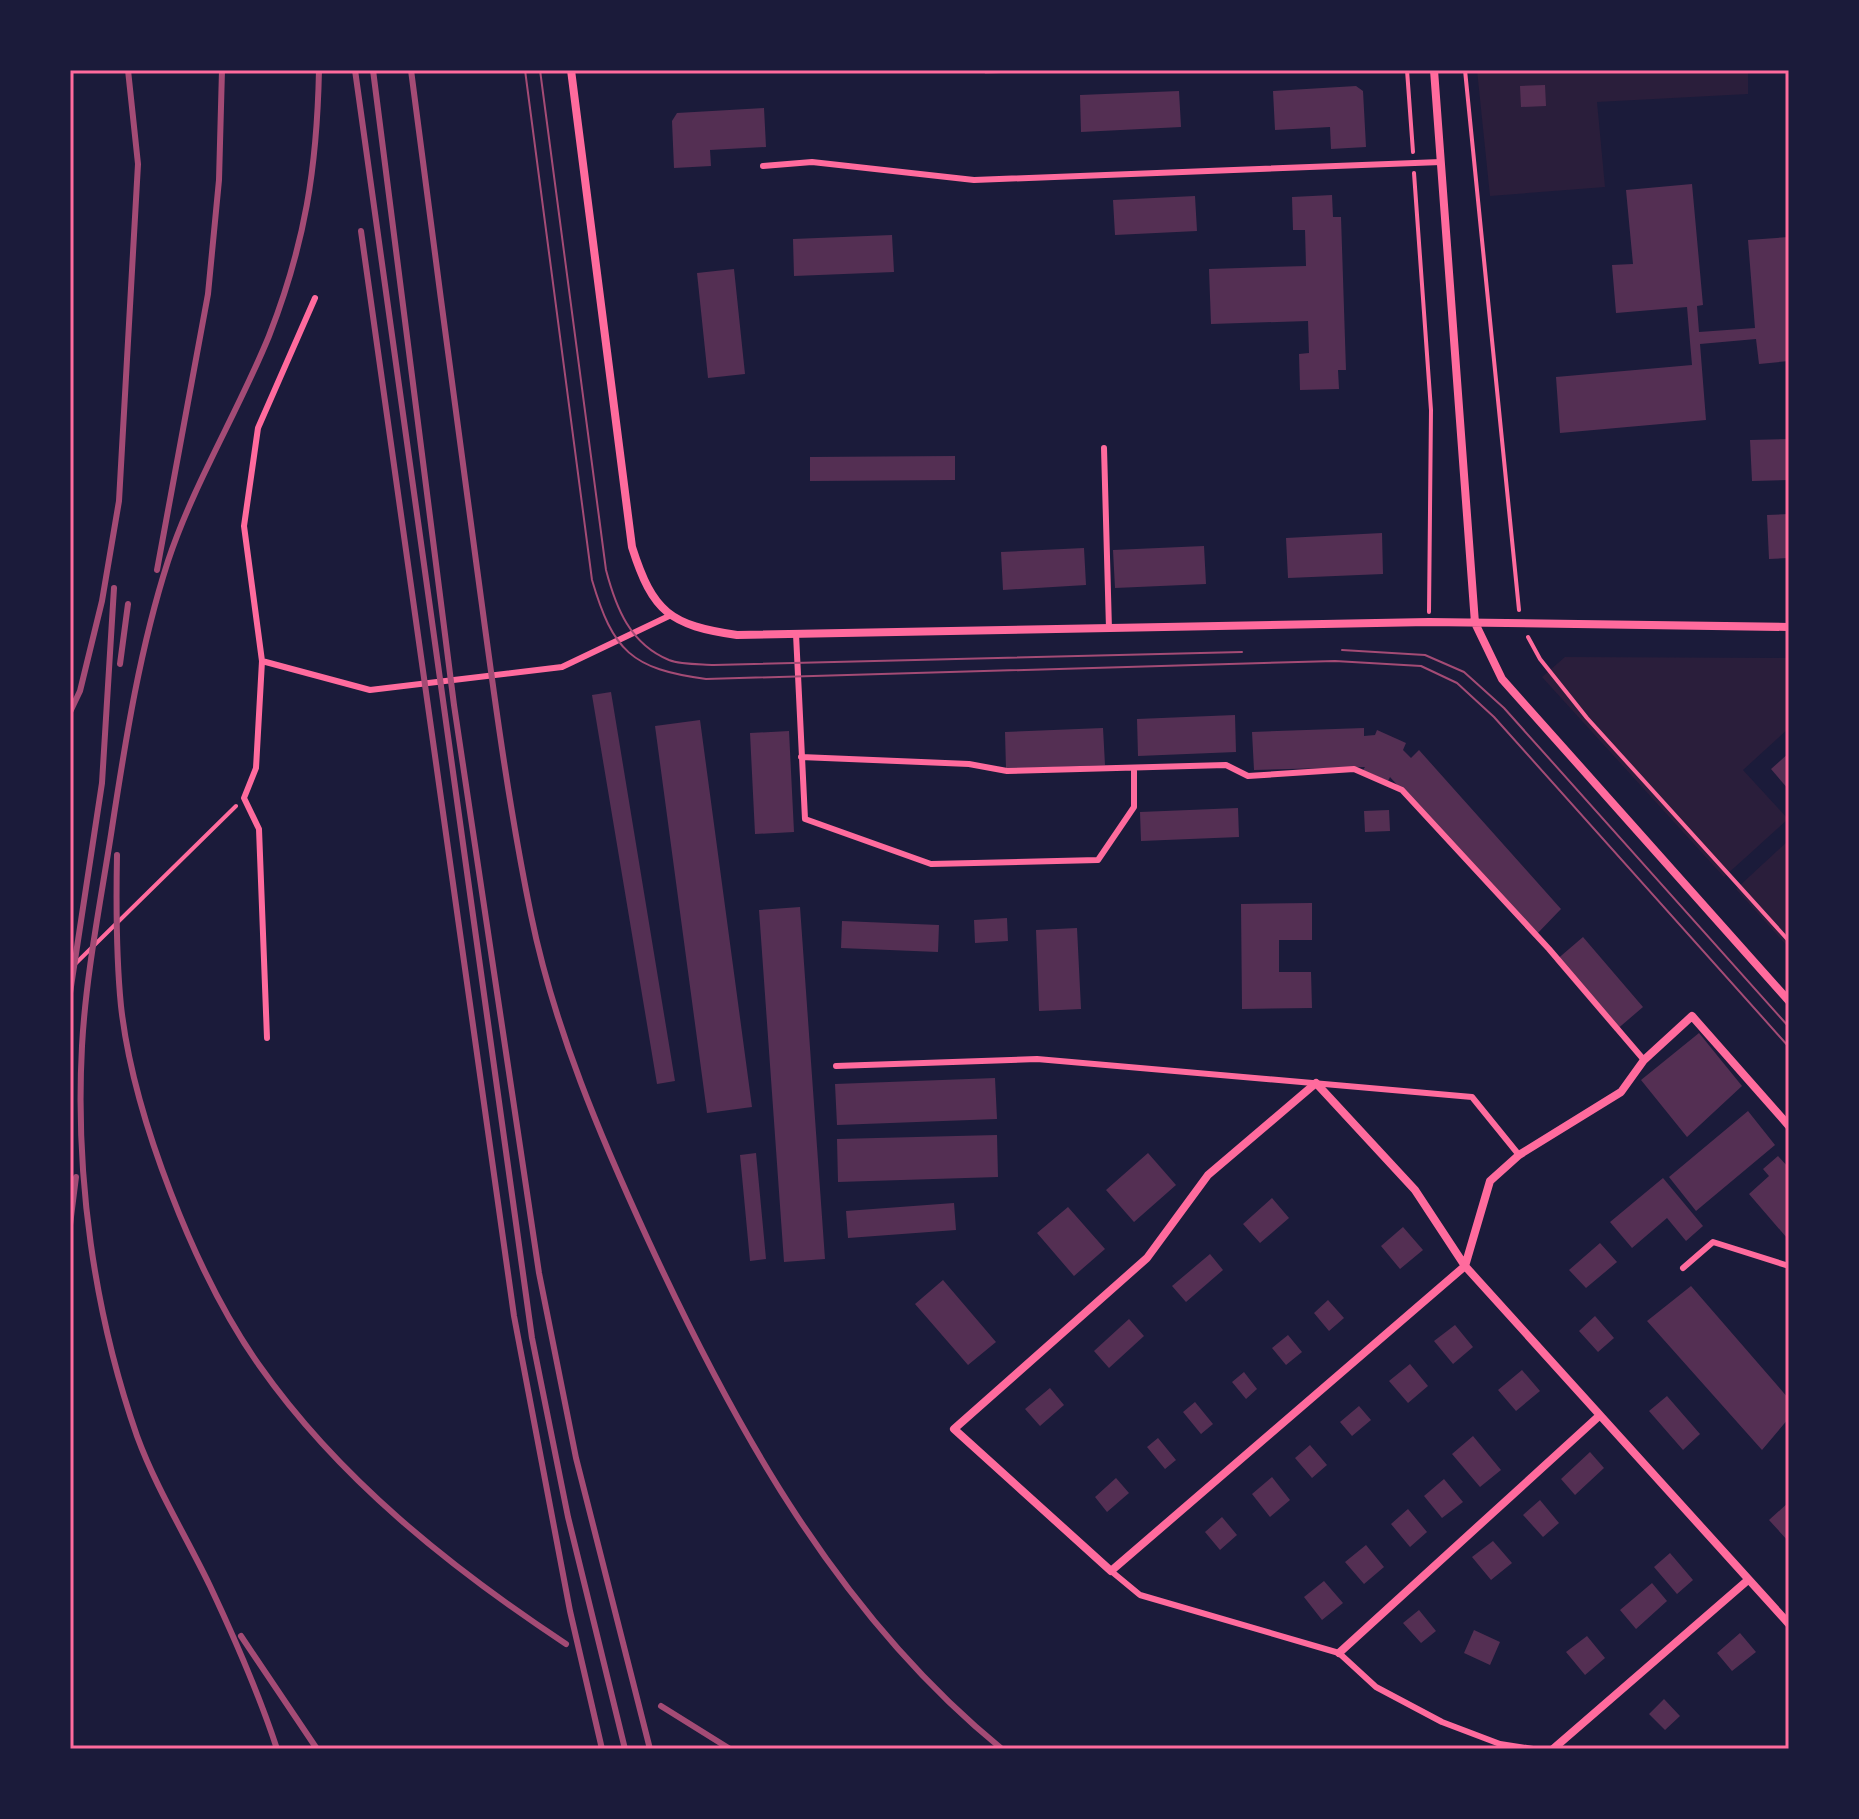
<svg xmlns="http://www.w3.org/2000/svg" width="1859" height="1819" font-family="'Crimson Pro',serif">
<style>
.green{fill:#2a1e3b}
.building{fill:#542f53}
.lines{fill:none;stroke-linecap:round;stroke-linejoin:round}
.path{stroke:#ff6b9d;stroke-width:4}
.service{stroke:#ff6b9d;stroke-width:6}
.minor{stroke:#ff6b9d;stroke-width:8}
.tram{stroke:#a44b75;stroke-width:2}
.rail{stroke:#a44b75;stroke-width:6}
.neatline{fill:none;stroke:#ff6b9d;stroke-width:3}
</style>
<rect width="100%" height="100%" fill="#1b1b3a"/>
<!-- green -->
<path class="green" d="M 1477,70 L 1748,70 L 1748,94 L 1597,102 L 1605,187 L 1490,196 Z
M 1565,657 L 1789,658 L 1789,728 L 1743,770 L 1788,819 L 1724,877 L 1542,677 Z
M 1789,840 L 1789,948 L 1736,889 Z"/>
<!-- building -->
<path class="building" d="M 984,70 L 1017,70 L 1017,72 L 985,74 Z
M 1545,85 L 1546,106 L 1521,107 L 1520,86 Z
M 1356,86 L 1363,91 L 1366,147 L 1331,149 L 1330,127 L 1275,130 L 1273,91 Z
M 1179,91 L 1181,127 L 1081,132 L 1080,95 Z
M 764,108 L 766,147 L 710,150 L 711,166 L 674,168 L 672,121 L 677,113 Z
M 1692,184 L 1703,305 L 1697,306 L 1699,332 L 1755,328 L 1748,240 L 1789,237 L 1789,361 L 1759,364 L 1756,339 L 1700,344 L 1706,420 L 1560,433 L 1556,377 L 1692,365 L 1687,307 L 1616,313 L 1612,265 L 1633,264 L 1626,190 Z
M 1332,195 L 1333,217 L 1341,217 L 1346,370 L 1338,370 L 1339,389 L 1300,390 L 1299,354 L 1309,353 L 1308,321 L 1211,324 L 1209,269 L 1306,266 L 1305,230 L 1293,230 L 1292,197 Z
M 1195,196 L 1197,231 L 1115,235 L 1113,200 Z
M 892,235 L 894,272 L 794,276 L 793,239 Z
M 734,269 L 745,374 L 708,378 L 697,273 Z
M 1789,439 L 1789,480 L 1752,481 L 1750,440 Z
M 955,456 L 955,480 L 810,481 L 810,457 Z
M 1789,514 L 1789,558 L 1769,559 L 1767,515 Z
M 1382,533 L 1383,574 L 1288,578 L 1286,538 Z
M 1204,546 L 1206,584 L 1115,588 L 1113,550 Z
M 1084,548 L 1086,585 L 1003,590 L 1001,552 Z
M 611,692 L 675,1081 L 657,1084 L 592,695 Z
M 1235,715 L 1236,752 L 1138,756 L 1137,719 Z
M 700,720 L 752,1107 L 707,1113 L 655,726 Z
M 1103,728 L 1105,765 L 1006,769 L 1005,732 Z
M 1364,728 L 1364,736 L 1375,735 L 1377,730 L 1406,743 L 1403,750 L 1411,758 L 1419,750 L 1561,909 L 1534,937 L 1390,777 L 1388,781 L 1363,770 L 1365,767 L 1254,770 L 1252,732 Z
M 789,731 L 794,832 L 755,834 L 750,733 Z
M 1789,753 L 1789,790 L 1771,769 Z
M 1238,808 L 1239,837 L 1141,841 L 1140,812 Z
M 1389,810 L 1390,831 L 1365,832 L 1364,811 Z
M 1312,903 L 1312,940 L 1279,940 L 1279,972 L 1311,972 L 1312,1008 L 1242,1009 L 1241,904 Z
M 800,907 L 825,1259 L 784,1262 L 759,910 Z
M 1007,918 L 1008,941 L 975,943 L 974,920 Z
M 842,921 L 939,925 L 938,952 L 841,948 Z
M 1077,928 L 1081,1009 L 1039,1011 L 1036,930 Z
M 1583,937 L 1643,1007 L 1615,1031 L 1555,961 Z
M 1699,1033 L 1742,1086 L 1687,1137 L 1641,1080 Z
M 995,1078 L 997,1119 L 837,1125 L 835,1084 Z
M 1748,1111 L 1775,1145 L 1696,1211 L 1669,1177 Z
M 997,1135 L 998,1177 L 838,1182 L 837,1139 Z
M 756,1153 L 766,1259 L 750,1261 L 740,1155 Z
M 1148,1153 L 1176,1185 L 1134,1222 L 1106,1190 Z
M 1778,1156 L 1789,1168 L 1787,1238 L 1749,1194 L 1769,1176 L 1763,1169 Z
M 1663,1178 L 1703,1226 L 1686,1241 L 1667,1218 L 1632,1248 L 1610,1222 Z
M 1272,1198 L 1289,1218 L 1260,1243 L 1243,1224 Z
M 954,1203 L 956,1230 L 848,1238 L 846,1211 Z
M 1068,1207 L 1105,1249 L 1074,1276 L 1037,1233 Z
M 1403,1227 L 1423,1250 L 1400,1269 L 1381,1246 Z
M 1600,1243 L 1617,1262 L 1586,1288 L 1569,1270 Z
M 1210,1254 L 1223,1270 L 1186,1302 L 1172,1286 Z
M 943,1280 L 996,1342 L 968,1365 L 915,1304 Z
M 1691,1286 L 1789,1399 L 1789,1418 L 1762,1450 L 1647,1321 Z
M 1328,1300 L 1344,1318 L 1329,1331 L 1314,1313 Z
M 1595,1316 L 1614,1338 L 1598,1352 L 1579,1331 Z
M 1129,1319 L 1144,1336 L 1109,1368 L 1094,1351 Z
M 1455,1325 L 1473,1347 L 1453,1364 L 1434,1341 Z
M 1288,1335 L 1302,1352 L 1286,1365 L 1272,1348 Z
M 1410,1364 L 1428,1386 L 1408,1403 L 1389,1381 Z
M 1522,1370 L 1540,1391 L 1516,1411 L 1498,1390 Z
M 1244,1372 L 1257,1389 L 1246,1399 L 1232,1382 Z
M 1050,1388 L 1064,1405 L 1040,1426 L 1025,1409 Z
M 1667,1396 L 1700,1434 L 1683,1450 L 1649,1411 Z
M 1195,1402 L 1213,1424 L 1201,1434 L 1183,1412 Z
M 1359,1406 L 1371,1420 L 1352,1436 L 1340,1422 Z
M 1473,1436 L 1501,1470 L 1480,1487 L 1452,1454 Z
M 1158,1438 L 1176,1460 L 1165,1469 L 1147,1447 Z
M 1310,1445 L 1327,1465 L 1312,1478 L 1295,1458 Z
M 1590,1452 L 1604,1468 L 1575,1495 L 1561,1479 Z
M 1272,1477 L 1290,1500 L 1270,1517 L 1252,1494 Z
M 1116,1478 L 1129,1493 L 1107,1512 L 1095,1497 Z
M 1444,1479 L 1463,1502 L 1442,1518 L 1424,1496 Z
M 1540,1500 L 1559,1523 L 1543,1537 L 1523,1515 Z
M 1789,1502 L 1789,1542 L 1769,1520 Z
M 1408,1509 L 1427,1532 L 1410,1547 L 1391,1524 Z
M 1222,1517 L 1237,1535 L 1220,1550 L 1205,1532 Z
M 1493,1541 L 1512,1563 L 1491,1580 L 1472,1557 Z
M 1366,1545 L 1384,1567 L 1364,1584 L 1345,1562 Z
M 1670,1553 L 1693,1580 L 1677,1594 L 1654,1567 Z
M 1324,1581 L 1343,1603 L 1322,1620 L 1304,1597 Z
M 1652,1583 L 1667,1601 L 1636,1629 L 1620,1610 Z
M 1419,1610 L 1436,1631 L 1421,1643 L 1403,1623 Z
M 1474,1630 L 1500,1642 L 1490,1665 L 1464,1653 Z
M 1740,1633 L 1756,1652 L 1732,1671 L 1717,1653 Z
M 1587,1636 L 1605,1658 L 1585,1675 L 1566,1652 Z
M 1664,1699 L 1680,1716 L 1665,1730 L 1649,1714 Z"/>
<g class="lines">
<!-- path -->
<path class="path" d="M 1407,70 L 1413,152
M 1465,70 L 1519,610
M 1414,173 L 1431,410 L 1429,612
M 1528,637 L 1540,659 L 1587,718 L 1789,941
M 70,969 L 236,806"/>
<!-- service -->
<path class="service" d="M 763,166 L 812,162 L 974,180 L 1441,162
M 315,298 L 258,428 L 244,526 L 262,661 L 370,690 L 562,667 L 669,616
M 1104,448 L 1109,629
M 796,634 L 805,819 L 931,864 L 1098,860 L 1134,807 L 1134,768
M 262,661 L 256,768 L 244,798 L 259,829 L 267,1038
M 801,757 L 969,764 L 1007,771 L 1226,765 L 1248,776 L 1354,769 L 1402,790 L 1549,949 L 1644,1060
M 836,1066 L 1037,1059 L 1472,1097 L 1519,1155
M 1683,1268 L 1713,1242 L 1789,1266
M 1111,1571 L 1140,1595 L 1339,1653 L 1376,1687 L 1442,1722 L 1500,1744 L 1533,1749"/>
<!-- minor -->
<path class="minor" d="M 571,70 L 632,547 C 653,613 670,625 737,635 L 1429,622 L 1789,627
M 1434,70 L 1475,623 L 1502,679 L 1789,1001
M 1789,1126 L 1692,1016 L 1644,1060 L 1621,1092 L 1519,1155 L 1490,1181 L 1465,1266 L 1111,1571 L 954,1429 L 1147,1258 L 1208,1175 L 1316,1083 L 1415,1190 L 1465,1266 L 1789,1624
M 1339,1653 L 1599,1416
M 1553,1749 L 1748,1580"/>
<!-- tram -->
<path class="tram" d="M 525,70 L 592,580 C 613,651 631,669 706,679 L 1335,661 L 1421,666 L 1457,683 L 1494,717 L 1789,1047
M 540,70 L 606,570 C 616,608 630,644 669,660 C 682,665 700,664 714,665 L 1242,652
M 1342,650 L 1425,655 L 1464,672 L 1504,708 L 1789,1027"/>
<!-- rail -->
<path class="rail" d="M 355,70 L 532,1338 L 568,1517 L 625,1749
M 373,70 L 454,705 L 539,1273 L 576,1458 L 650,1749
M 411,70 C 432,234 454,397 476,561 C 492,679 507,798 531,915 C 554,1028 601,1138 649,1242 C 736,1430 839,1616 1002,1749
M 361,231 L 514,1316 L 570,1611 L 602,1749
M 157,570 L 208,294 L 219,180 L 222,70
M 120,664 L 128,604
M 70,712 L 80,691 L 102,601 L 119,501 L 138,164 L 128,70
M 117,855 C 116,906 116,956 121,1006 C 133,1115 196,1276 259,1365 C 339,1479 451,1568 566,1644
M 70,993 L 102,783 L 114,588
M 70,1225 L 76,1177
M 241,1636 L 317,1749
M 661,1706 L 730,1749
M 277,1749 C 259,1694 235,1639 210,1586 C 186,1536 156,1488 137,1436 C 94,1313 75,1176 82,1046 C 86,973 101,900 112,828 C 126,737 140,648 168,561 C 194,483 238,412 269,336 C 305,244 317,168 319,70"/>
</g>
<!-- border -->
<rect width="1859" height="1819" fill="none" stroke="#1b1b3a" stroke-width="144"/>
<rect x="72" y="72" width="1715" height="1675" class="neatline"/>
</svg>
